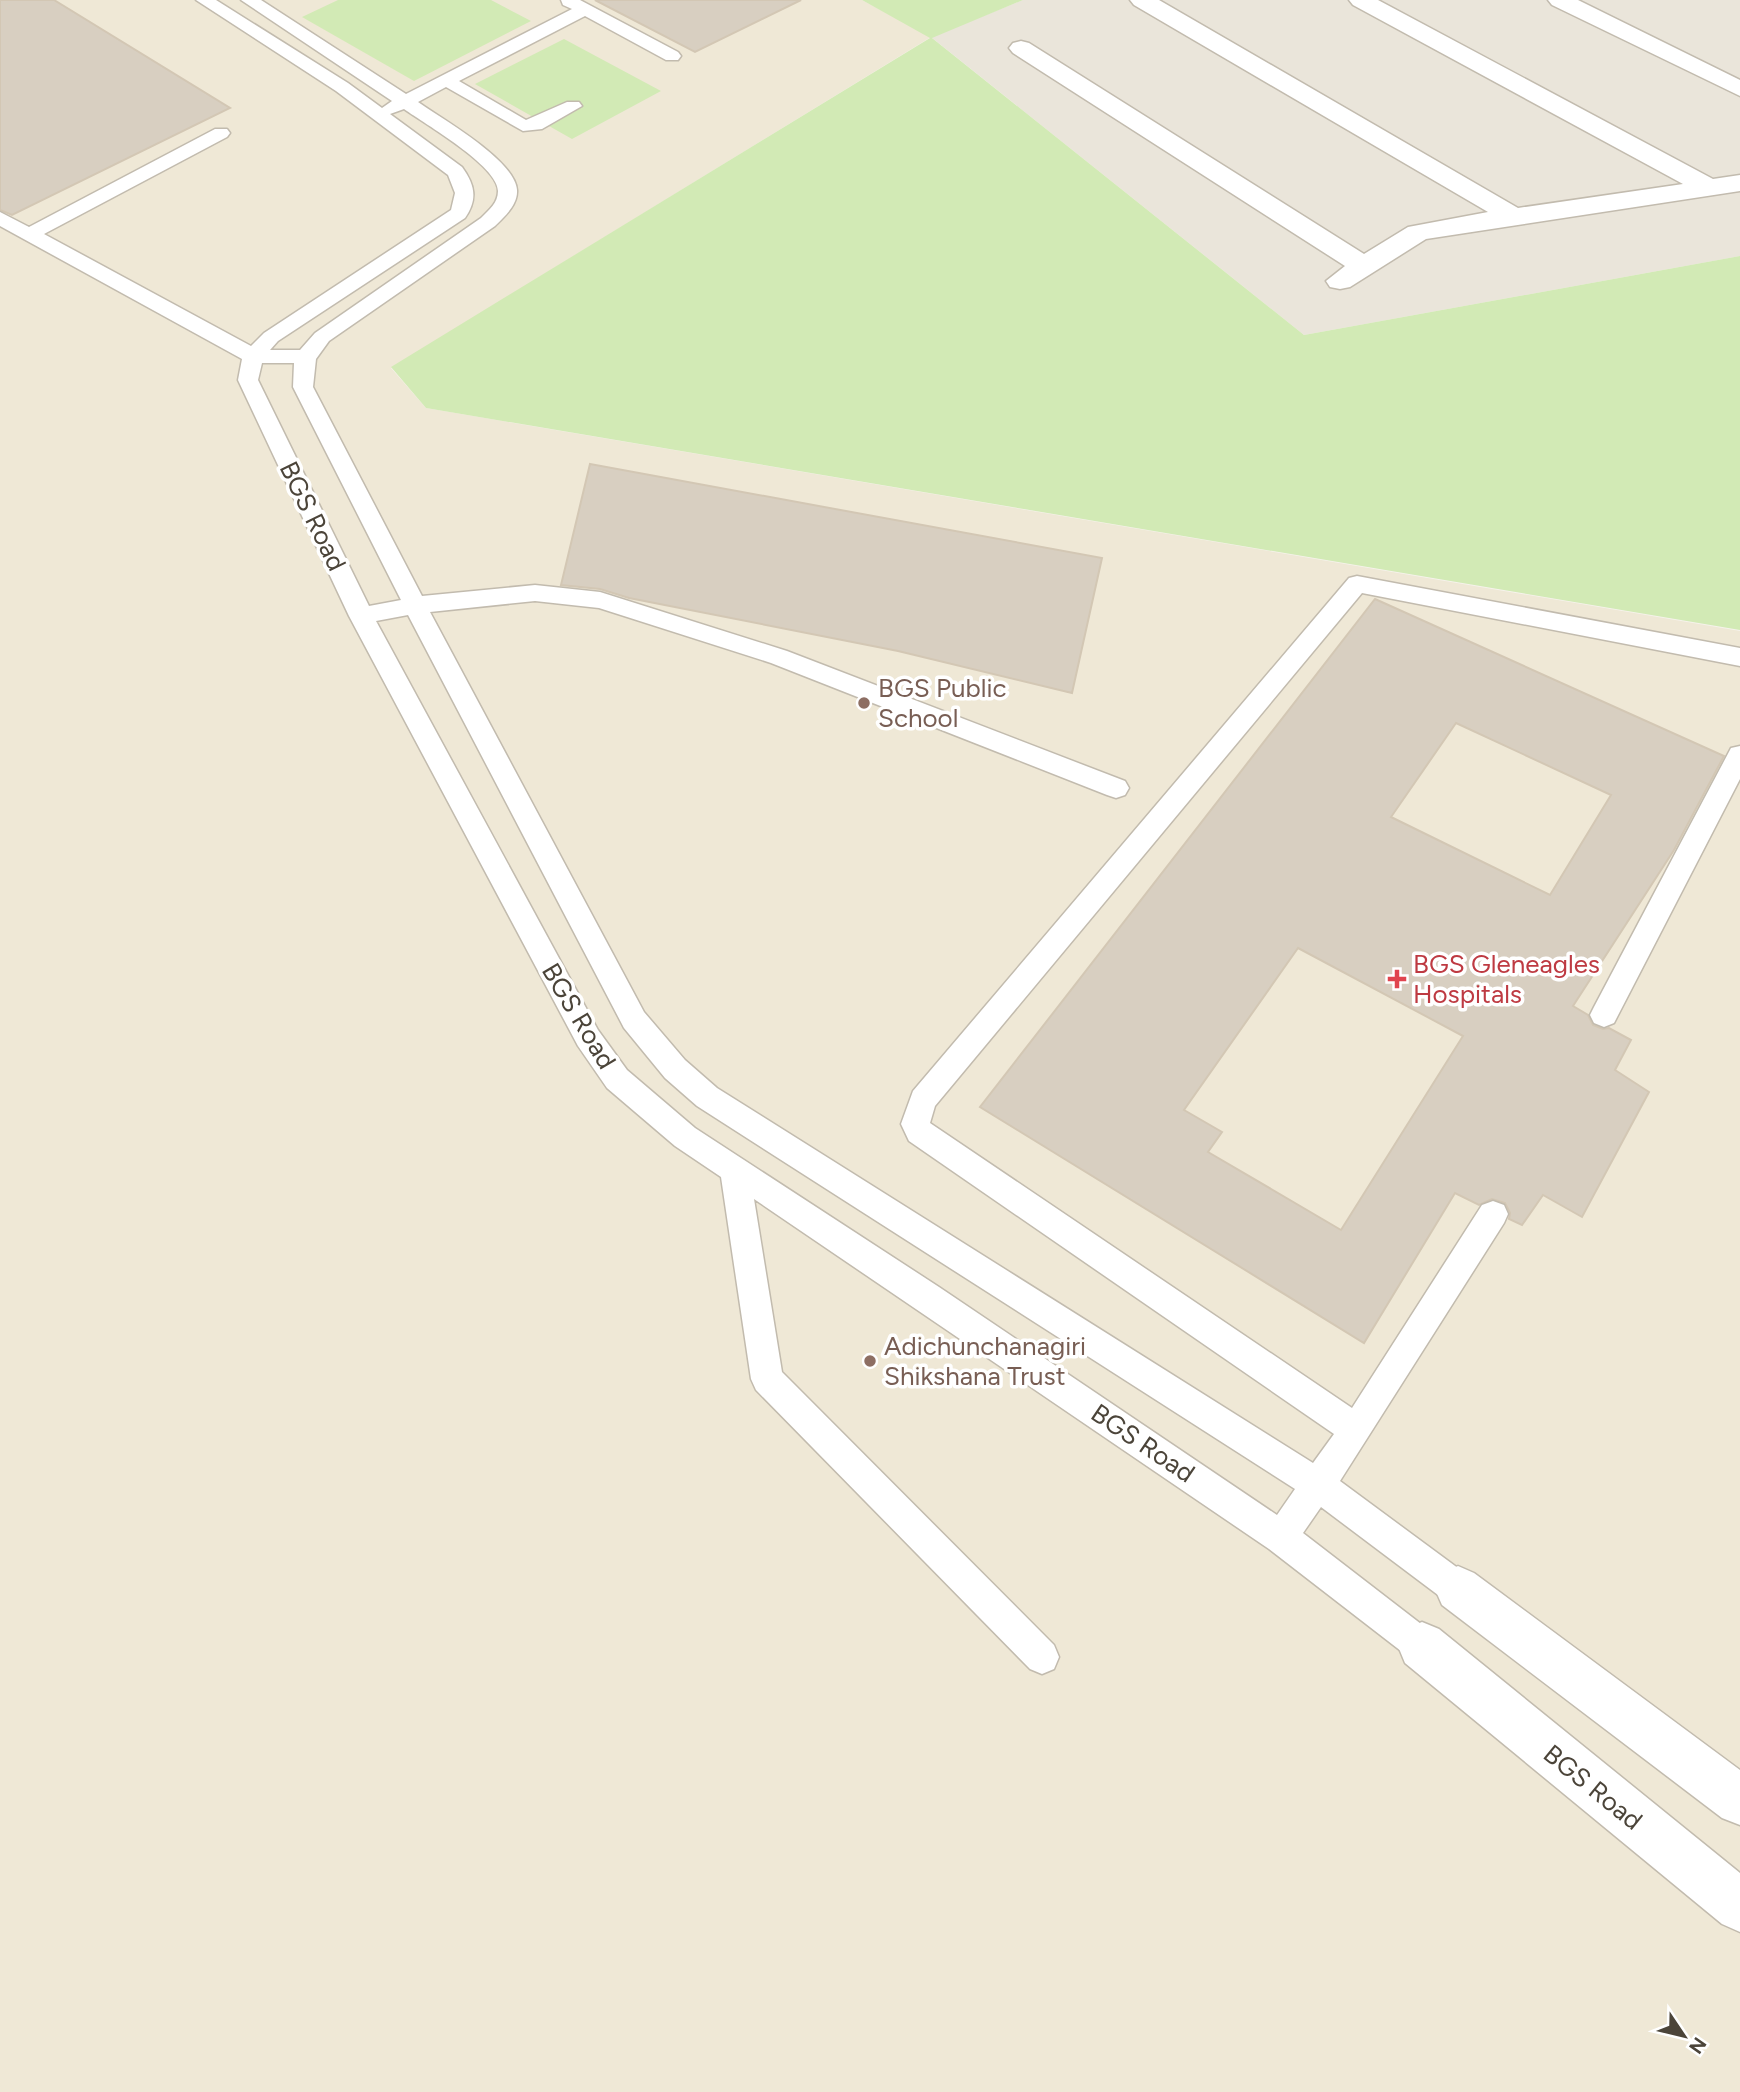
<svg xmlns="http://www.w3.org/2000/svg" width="1740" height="2092" font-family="Figtree,sans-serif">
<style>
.residential{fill:#eae5da}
.education{fill:#efe8d6}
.green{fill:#d2eab5}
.building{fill:#d8cfc1;stroke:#d3c7b4;stroke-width:2;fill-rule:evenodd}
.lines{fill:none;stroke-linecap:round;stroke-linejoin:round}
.lane-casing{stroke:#c2bbae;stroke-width:3}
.street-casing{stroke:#c2bbae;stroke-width:3}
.lane{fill:#fff;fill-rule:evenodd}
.street{fill:#fff;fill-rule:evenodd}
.education-dot{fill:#8d6e63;stroke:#fff;stroke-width:2.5}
.health-dot{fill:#e0444e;stroke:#fff;stroke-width:2.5}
.labels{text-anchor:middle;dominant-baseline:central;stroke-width:7;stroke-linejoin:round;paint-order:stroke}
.street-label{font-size:26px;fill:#4b4439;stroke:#fff}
.education-label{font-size:26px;fill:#785e54;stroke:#fff;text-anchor:start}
.health-label{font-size:26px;fill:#be3a42;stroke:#fff;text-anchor:start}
</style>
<rect width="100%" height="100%" fill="#f6f3ec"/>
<!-- residential -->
<path class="residential" d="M 1023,0 L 1740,0 L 1740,256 L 1304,335 L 931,37 Z"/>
<!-- education -->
<path class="education" d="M 0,0 L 862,0 L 931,37 L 391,368 L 426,408 L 1740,631 L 1740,2092 L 0,2092 Z"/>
<!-- green -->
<path class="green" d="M 338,0 L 491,0 L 531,21 L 414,81 L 302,17 Z
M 862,0 L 1023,0 L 932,38 L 1304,335 L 1740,256 L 1740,630 L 426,408 L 391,367 L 930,38 Z
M 564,39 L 661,91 L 572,139 L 475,84 Z"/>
<!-- building -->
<path class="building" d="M 0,0 L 54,0 L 230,108 L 12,215 L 0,210 Z
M 595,0 L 801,0 L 695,52 Z
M 590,464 L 1102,558 L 1072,693 L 898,651 L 629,598 L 600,589 L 561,585 Z
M 1375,599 L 1724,756 L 1674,850 L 1573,1006 L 1588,1015 L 1593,1025 L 1603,1029 L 1609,1028 L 1631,1040 L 1615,1070 L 1649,1092 L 1582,1217 L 1543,1195 L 1522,1225 L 1509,1219 L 1510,1213 L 1505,1203 L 1492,1199 L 1479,1205 L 1455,1193 L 1364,1343 L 980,1107 ZM 1456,723 L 1611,795 L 1550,895 L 1391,817 ZM 1298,948 L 1463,1036 L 1341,1230 L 1208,1152 L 1222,1132 L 1184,1110 Z"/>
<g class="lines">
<!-- lane casing -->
<g class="lane-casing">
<path id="lane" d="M 196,0 L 216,0 L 348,83 L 382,108 L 392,101 L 241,0 L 261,0 L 406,94 L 572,9 L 563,5 L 561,0 L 580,0 L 678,52 L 681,56 L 678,60 L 666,60 L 585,16 L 459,81 L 526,120 L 567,102 L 579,102 L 582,106 L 542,129 L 523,131 L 446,87 L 418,102 C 442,119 515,160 517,190 C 518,205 504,217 495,226 L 329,341 L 316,359 L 313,387 L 422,596 L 535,585 L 600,592 L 787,651 L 1125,781 L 1129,788 L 1125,795 L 1116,798 L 1107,795 L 771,663 L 599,608 L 535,601 L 430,612 L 644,1012 L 685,1060 L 717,1088 L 1313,1463 L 1334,1434 L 909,1141 L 901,1124 L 913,1091 L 1349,578 L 1357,576 L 1740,648 L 1740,666 L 1362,593 L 935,1106 L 930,1123 L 1352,1408 L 1482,1205 L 1493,1201 L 1504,1205 L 1508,1214 L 1504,1223 L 1340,1481 L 1470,1577 L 1475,1589 L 1470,1601 L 1458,1606 L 1446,1601 L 1321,1507 L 1303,1533 L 1434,1634 L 1439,1646 L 1434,1658 L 1422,1663 L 1410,1658 L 1269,1549 L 754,1199 L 782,1372 L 1054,1645 L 1059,1657 L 1054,1669 L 1042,1674 L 1030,1669 L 756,1390 L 751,1379 L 721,1177 L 675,1146 L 607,1088 L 578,1046 L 349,616 L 238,380 L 242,359 L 0,226 L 0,212 L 29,227 L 215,129 L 227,129 L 230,133 L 227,137 L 44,234 L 251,346 L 264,333 L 451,210 L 455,193 L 448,175 L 336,91 ZM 404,109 C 425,124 498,166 498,191 C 498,203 489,210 481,218 L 315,333 L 300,350 L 270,350 L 278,341 L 465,218 C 478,199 475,185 462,167 L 390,114 ZM 262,363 L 294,363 L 293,387 L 401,600 L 369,606 L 258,380 ZM 408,615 L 624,1028 L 665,1078 L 697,1106 L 1295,1489 L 1277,1515 L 939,1287 L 695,1128 L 627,1070 L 598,1030 L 376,621 Z
M 1740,746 L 1740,779 L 1614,1023 L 1604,1027 L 1594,1023 L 1590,1015 L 1594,1007 L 1731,748 Z"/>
</g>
<!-- street casing -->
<g class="street-casing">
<path id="street" d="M 1130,0 L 1159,0 L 1518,208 L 1683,184 L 1353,5 L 1349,0 L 1378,0 L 1713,179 L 1740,175 L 1740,191 L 1426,239 L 1350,287 L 1340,289 L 1330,287 L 1326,281 L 1345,266 L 1013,53 L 1009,48 L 1013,43 L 1021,41 L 1029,43 L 1364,254 L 1408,227 L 1488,212 L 1134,5 Z
M 1548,0 L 1578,0 L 1740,80 L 1740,96 L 1552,5 Z
M 1458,1566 L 1474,1573 L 1740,1770 L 1740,1825 L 1722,1818 L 1442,1605 L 1435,1589 L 1442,1573 Z
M 1422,1622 L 1439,1629 L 1740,1873 L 1740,1932 L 1722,1924 L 1405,1663 L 1398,1646 L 1405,1629 Z"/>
</g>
<!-- lane -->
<use href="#lane" class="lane"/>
<!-- street -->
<use href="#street" class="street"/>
</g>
<!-- markers -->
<g class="education-dot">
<circle cx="864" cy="703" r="7"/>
<circle cx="870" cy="1361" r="7"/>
</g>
<path class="health-dot" d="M1393.5 968.5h7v7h7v7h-7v7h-7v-7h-7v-7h7z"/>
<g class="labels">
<!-- street labels -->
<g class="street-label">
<text transform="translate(313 516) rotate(64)">BGS Road</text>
<text transform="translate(579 1016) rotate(59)">BGS Road</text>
<text transform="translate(1143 1443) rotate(34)">BGS Road</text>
<text transform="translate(1593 1787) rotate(39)">BGS Road</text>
</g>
<!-- education labels -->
<g class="education-label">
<text x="878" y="688">BGS Public<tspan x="878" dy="30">School</tspan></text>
<text x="884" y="1346">Adichunchanagiri<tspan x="884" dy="30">Shikshana Trust</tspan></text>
</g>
<!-- health labels -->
<g class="health-label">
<text x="1413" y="964">BGS Gleneagles<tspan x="1413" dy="30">Hospitals</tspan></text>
</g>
</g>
<!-- north arrow -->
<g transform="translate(1684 2036) rotate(125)" stroke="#ffffff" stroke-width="5" paint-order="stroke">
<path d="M0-5L12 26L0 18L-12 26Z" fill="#4b4439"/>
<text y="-10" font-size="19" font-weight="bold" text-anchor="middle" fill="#4b4439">N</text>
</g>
</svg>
